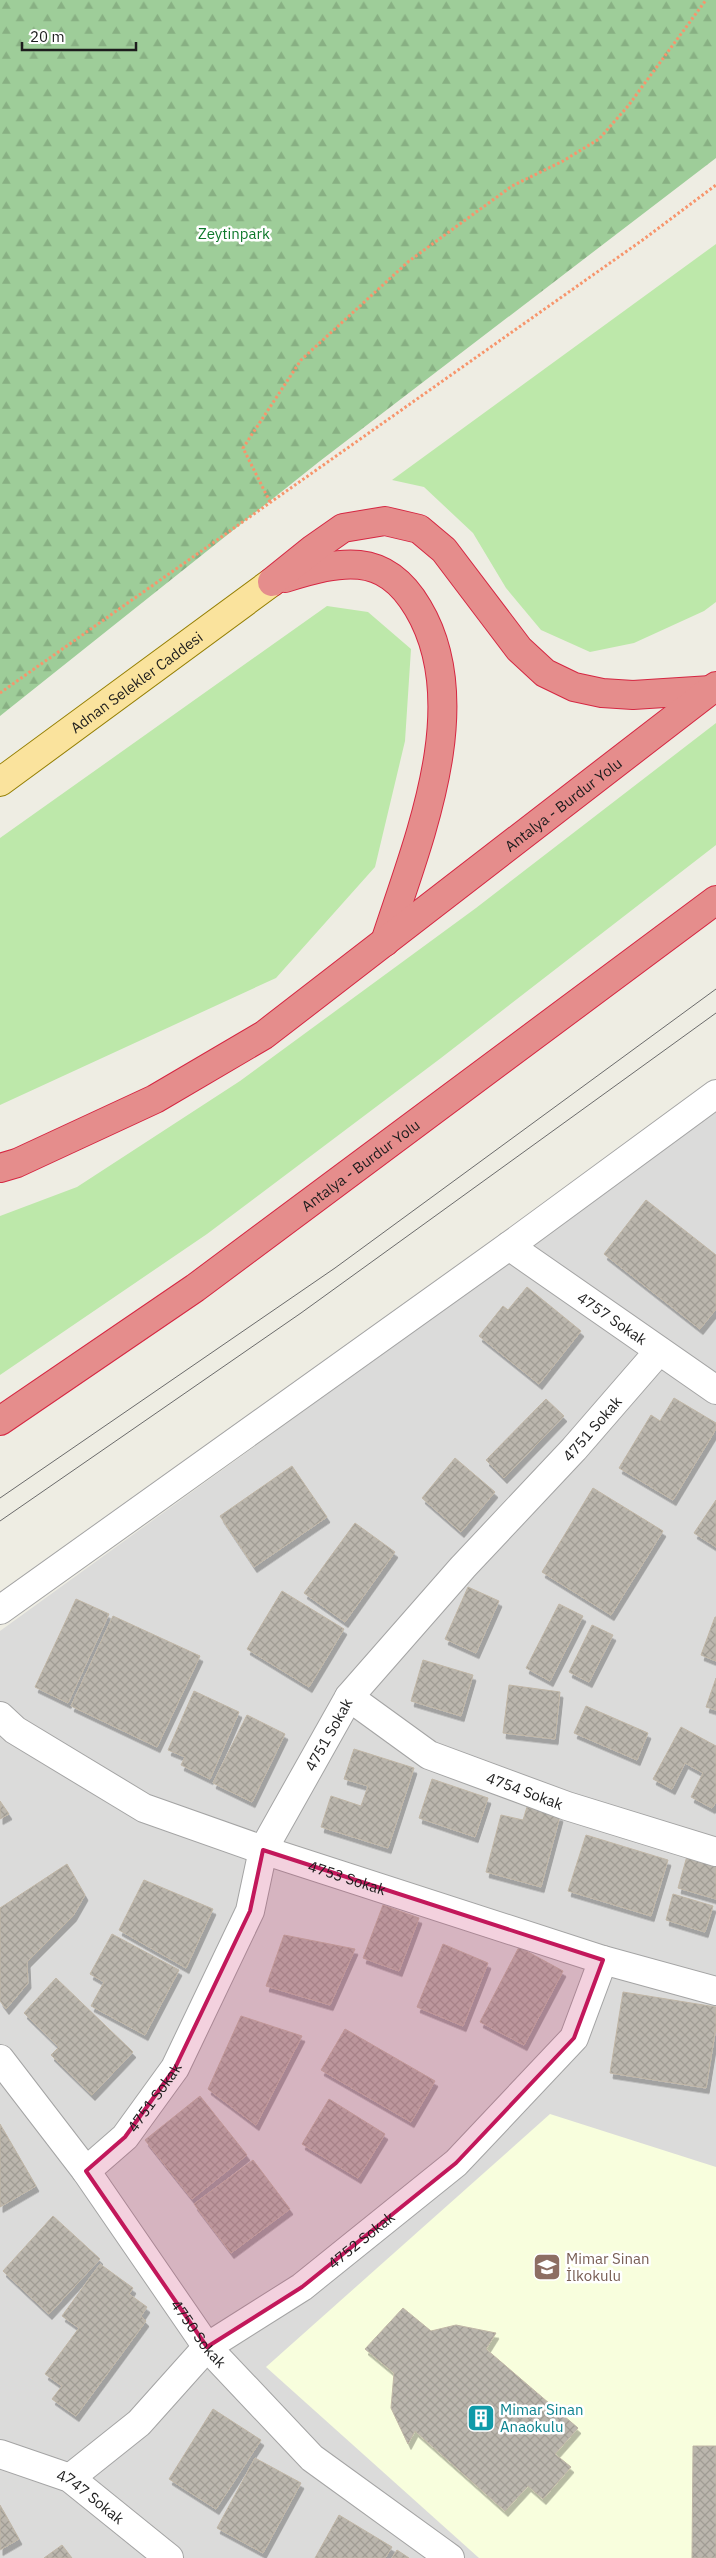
<svg xmlns="http://www.w3.org/2000/svg" width="716" height="2558" font-family="'IBM Plex Sans',sans-serif">
<style>
.residential{fill:#dbdbda}
.education{fill:#f8fedd}
.grass{fill:#bde8aa}
.forest{fill:url(#forest-firs)}
.building{fill:url(#building-cross-hatch);stroke:#c0b6a6;filter:url(#shadow)}
.lines{fill:none;stroke-linecap:round;stroke-linejoin:round}
.minor-casing{stroke:#a4a4a4;stroke-width:30}
.major-casing{stroke:#947f03;stroke-width:30}
.highway-casing{stroke:#d52742;stroke-width:30}
.path{stroke:#f7956c;stroke-width:3;stroke-dasharray:2.5 2.5;stroke-linecap:butt}
.minor{stroke:#fff;stroke-width:28}
.major{stroke:#fae39d;stroke-width:28}
.highway{stroke:#e58d8c;stroke-width:28}
.tram{stroke:#6b6b6b;stroke-width:1}
.marked{fill:#c2185b;fill-opacity:0.2;stroke:#c2185b;stroke-width:4;stroke-linejoin:round}
.labels{text-anchor:middle;dominant-baseline:central;stroke-width:5;stroke-linejoin:round;paint-order:stroke}
.park-label{font-size:15px;fill:#0e792b;stroke:#fff}
.street-label{font-size:15px;fill:#1d1d1d;stroke:#fff}
.education-label{font-size:15px;fill:#785e54;stroke:#fff;text-anchor:start}
.culture-label{font-size:15px;fill:#0d838f;stroke:#fff;text-anchor:start}
</style>
<defs>
<pattern id="forest-firs" width="22" height="20" patternUnits="userSpaceOnUse" patternTransform="scale(1.25)"><rect width="22" height="20" fill="#9ecd99"/><path d="M5 1l3.5 6h-7zM16 11l3.5 6h-7z" fill="#88b083"/></pattern>
<pattern id="building-cross-hatch" width="8" height="8" patternUnits="userSpaceOnUse" patternTransform="scale(1.25)"><rect width="8" height="8" fill="#bbb6ad"/><path d="M0 0l8 8M0 8l8-8" fill="none" stroke="#a09c94"/></pattern>
<filter id="shadow"><feDropShadow dx="3" dy="5.5" stdDeviation="0" flood-color="#0004"/></filter>
</defs>
<rect width="100%" height="100%" fill="#eeede3"/>
<!-- residential -->
<path class="residential" d="M 716,1112 L 716,2558 L 0,2558 L 0,1631 Z"/>
<!-- education -->
<path class="education" d="M 550,2114 L 716,2167 L 716,2558 L 479,2558 L 266,2367 Z"/>
<!-- grass -->
<path class="grass" d="M 716,244 L 716,602 L 704,611 L 634,643 L 590,652 L 541,630 L 506,588 L 473,533 L 424,487 L 392,480 Z
M 327,606 L 368,612 L 411,649 L 405,741 L 375,867 L 276,978 L 0,1105 L 0,838 Z
M 716,723 L 716,845 L 441,1058 L 207,1234 L 0,1375 L 0,1216 L 77,1187 L 240,1081 L 476,908 Z"/>
<!-- forest -->
<path class="forest" d="M 0,0 L 716,0 L 716,158 L 320,461 L 0,716 Z"/>
<!-- building -->
<path class="building" d="M 646,1200 L 716,1255 L 716,1309 L 700,1329 L 604,1254 Z
M 527,1287 L 581,1331 L 539,1384 L 479,1336 L 503,1306 L 508,1310 Z
M 674,1398 L 716,1423 L 716,1429 L 673,1500 L 619,1468 L 651,1415 L 660,1421 Z
M 546,1399 L 564,1416 L 504,1478 L 486,1460 Z
M 455,1458 L 495,1492 L 461,1532 L 422,1498 Z
M 292,1466 L 327,1517 L 254,1567 L 220,1516 Z
M 593,1488 L 663,1531 L 611,1615 L 542,1572 Z
M 716,1500 L 716,1547 L 694,1533 Z
M 355,1523 L 395,1552 L 345,1622 L 304,1593 Z
M 468,1587 L 499,1601 L 476,1653 L 445,1639 Z
M 282,1591 L 344,1629 L 309,1687 L 247,1649 Z
M 76,1599 L 109,1614 L 68,1703 L 35,1687 Z
M 559,1604 L 583,1616 L 550,1681 L 526,1668 Z
M 113,1616 L 200,1656 L 157,1747 L 71,1706 Z
M 715,1617 L 716,1617 L 716,1661 L 701,1655 Z
M 592,1625 L 613,1635 L 589,1682 L 569,1672 Z
M 423,1660 L 473,1675 L 461,1716 L 411,1701 Z
M 716,1678 L 716,1710 L 706,1707 Z
M 509,1685 L 560,1692 L 555,1739 L 503,1733 Z
M 194,1691 L 239,1712 L 210,1779 L 181,1765 L 185,1757 L 168,1750 Z
M 586,1706 L 648,1733 L 637,1760 L 574,1733 Z
M 247,1715 L 285,1734 L 252,1802 L 213,1783 Z
M 681,1727 L 716,1746 L 716,1802 L 712,1808 L 691,1797 L 703,1773 L 685,1763 L 672,1789 L 653,1779 Z
M 354,1749 L 414,1768 L 388,1848 L 321,1827 L 331,1796 L 361,1806 L 368,1786 L 344,1779 Z
M 432,1779 L 488,1798 L 475,1837 L 419,1818 Z
M 0,1801 L 9,1814 L 0,1819 Z
M 527,1807 L 560,1816 L 541,1887 L 486,1872 L 501,1815 L 523,1820 Z
M 586,1835 L 668,1860 L 651,1916 L 568,1891 Z
M 689,1849 L 716,1857 L 716,1899 L 678,1888 Z
M 67,1864 L 85,1895 L 73,1916 L 27,1962 L 28,1983 L 6,2009 L 0,2001 L 0,1908 Z
M 144,1880 L 213,1909 L 186,1968 L 119,1930 Z
M 673,1894 L 713,1906 L 705,1932 L 666,1920 Z
M 383,1905 L 419,1918 L 399,1971 L 363,1958 Z
M 112,1934 L 179,1970 L 145,2035 L 91,2006 L 104,1982 L 90,1974 Z
M 284,1935 L 355,1949 L 330,2005 L 266,1986 Z
M 443,1944 L 488,1963 L 463,2026 L 417,2007 Z
M 519,1947 L 563,1971 L 524,2045 L 480,2022 Z
M 56,1978 L 133,2052 L 92,2095 L 51,2055 L 59,2047 L 24,2013 Z
M 623,1992 L 716,2007 L 716,2027 L 706,2088 L 610,2073 Z
M 241,2016 L 302,2036 L 256,2125 L 208,2089 Z
M 345,2029 L 435,2081 L 411,2122 L 321,2070 Z
M 200,2096 L 247,2155 L 192,2199 L 145,2140 Z
M 329,2099 L 385,2134 L 358,2178 L 302,2144 Z
M 0,2124 L 36,2186 L 0,2207 Z
M 253,2160 L 290,2209 L 231,2253 L 194,2204 Z
M 53,2216 L 100,2259 L 49,2314 L 3,2271 Z
M 100,2264 L 133,2288 L 129,2294 L 147,2307 L 141,2316 L 146,2321 L 76,2416 L 52,2399 L 62,2386 L 45,2374 L 79,2328 L 62,2316 Z
M 403,2308 L 431,2331 L 456,2325 L 496,2333 L 486,2349 L 578,2428 L 555,2454 L 571,2467 L 543,2499 L 528,2486 L 505,2511 L 415,2431 L 408,2444 L 391,2408 L 394,2373 L 365,2349 Z
M 213,2409 L 261,2440 L 216,2509 L 169,2479 Z
M 693,2446 L 716,2446 L 716,2558 L 692,2558 Z
M 255,2458 L 301,2483 L 263,2553 L 217,2528 Z
M 0,2505 L 19,2539 L 0,2550 Z
M 339,2515 L 392,2547 L 385,2558 L 315,2558 Z
M 62,2545 L 72,2558 L 44,2558 Z
M 397,2550 L 409,2558 L 392,2558 Z"/>
<g class="lines">
<!-- minor casing -->
<g class="minor-casing">
<g id="minor">
<path id="s1" d="M 509,1246 L 716,1390"/>
<path d="M 0,1610 L 509,1246 L 716,1094"/>
<path id="s2" d="M 349,1697 L 429,1755 L 567,1806 L 716,1852"/>
<path id="s3" d="M 0,1716 L 15,1730 L 144,1808 L 263,1850 L 603,1960 L 716,1991"/>
<path id="s4" d="M 0,2059 L 86,2171 L 207,2347 L 312,2458 L 450,2558"/>
<path id="s5" d="M 86,2171 L 125,2137 L 175,2068 L 250,1911 L 263,1850 L 349,1697 L 463,1567 L 574,1449 L 659,1351"/>
<path id="s6" d="M 0,2454 L 70,2478 L 169,2558"/>
<path id="s7" d="M 70,2478 L 139,2423 L 207,2347 L 302,2287 L 456,2163 L 574,2038 L 603,1960"/>
</g>
</g>
<!-- major casing -->
<g class="major-casing">
<g id="major">
<path id="s8" d="M 0,782 L 272,582"/>
</g>
</g>
<!-- highway casing -->
<g class="highway-casing">
<g id="highway">
<path d="M 285,578 C 340,561 384,550 418,608 C 476,705 417,843 385,942"/>
<path d="M 272,582 L 313,549 L 343,528 L 385,521 L 419,529 L 444,550 L 519,649 L 545,673 L 574,687 L 602,693 L 633,695 L 711,690"/>
<path id="s9" d="M 0,1168 L 17,1163 L 155,1099 L 264,1035 L 716,686"/>
<path id="s10" d="M 0,1421 L 195,1288 L 716,900"/>
</g>
</g>
<!-- path -->
<path class="path" d="M 270,502 L 243,448 L 301,360 L 409,261 L 512,186 L 563,161 L 599,139 L 628,106 L 706,0
M 0,693 L 644,239 L 716,185"/>
<!-- minor -->
<use href="#minor" class="minor"/>
<!-- major -->
<use href="#major" class="major"/>
<!-- highway -->
<use href="#highway" class="highway"/>
<!-- tram -->
<path class="tram" d="M 0,1498 L 335,1268 L 716,989
M 0,1521 L 301,1313 L 716,1013"/>
</g>
<!-- marked area -->
<path class="marked" d="M 263,1850 L 603,1960 L 574,2038 L 456,2163 L 302,2287 L 207,2347 L 86,2171 L 125,2137 L 175,2068 L 250,1911 Z"/>
<!-- icons -->
<defs>
<g id="school-square" transform="scale(1.4375)"><rect x="-9" y="-9" width="18" height="18" rx="4" fill="#8d6e63" stroke="#fff"/><path d="M0-5L7-2L0 1L-7-2ZM-4 1L0 2.5L4 1V4Q0 6-4 4Z" fill="#fff"/></g>
<g id="building-square" transform="scale(1.4375)"><rect x="-9" y="-9" width="18" height="18" rx="4" fill="#0f9aa8" stroke="#fff"/><path d="M-4-6H4V6H1V3H-1V6H-4ZM-2.5-4.3h1.7v1.8h-1.7ZM.8-4.3h1.7v1.8H.8ZM-2.5-1h1.7V.8h-1.7ZM.8-1h1.7V.8H.8Z" fill="#fff"/></g>
</defs>
<g fill-rule="evenodd">
<use href="#school-square" x="547" y="2267"/>
<use href="#building-square" x="481" y="2418"/>
</g>
<g class="labels">
<!-- park labels -->
<g class="park-label">
<text x="234" y="233">Zeytinpark</text>
</g>
<!-- street labels -->
<g class="street-label">
<text stroke="none"><textPath href="#s8" startOffset="169">Adnan Selekler Caddesi</textPath></text>
<text stroke="none"><textPath href="#s9" startOffset="674">Antalya - Burdur Yolu</textPath></text>
<text stroke="none"><textPath href="#s10" startOffset="442">Antalya - Burdur Yolu</textPath></text>
<text stroke="none"><textPath href="#s1" startOffset="126">4757 Sokak</textPath></text>
<text stroke="none"><textPath href="#s5" startOffset="911">4751 Sokak</textPath></text>
<text stroke="none"><textPath href="#s5" startOffset="506">4751 Sokak</textPath></text>
<text stroke="none"><textPath href="#s2" startOffset="201">4754 Sokak</textPath></text>
<text stroke="none"><textPath href="#s3" startOffset="386">4753 Sokak</textPath></text>
<text stroke="none"><textPath href="#s5" startOffset="101">4751 Sokak</textPath></text>
<text stroke="none"><textPath href="#s7" startOffset="378">4752 Sokak</textPath></text>
<text stroke="none"><textPath href="#s4" startOffset="339">4750 Sokak</textPath></text>
<text stroke="none"><textPath href="#s6" startOffset="101">4747 Sokak</textPath></text>
</g>
<!-- education labels -->
<g class="education-label">
<text x="566" y="2258">Mimar Sinan<tspan x="566" dy="17">İlkokulu</tspan></text>
</g>
<!-- culture labels -->
<g class="culture-label">
<text x="500" y="2409">Mimar Sinan<tspan x="500" dy="17">Anaokulu</tspan></text>
</g>
</g>
<!-- scale -->
<path d="M22 42v8h114v-8" fill="none" stroke="#1d1d1d" stroke-width="2.5"/>
<text x="30" y="42" font-size="15" fill="#1d1d1d" stroke="#ffffff" stroke-width="4" paint-order="stroke">20 m</text>
</svg>
